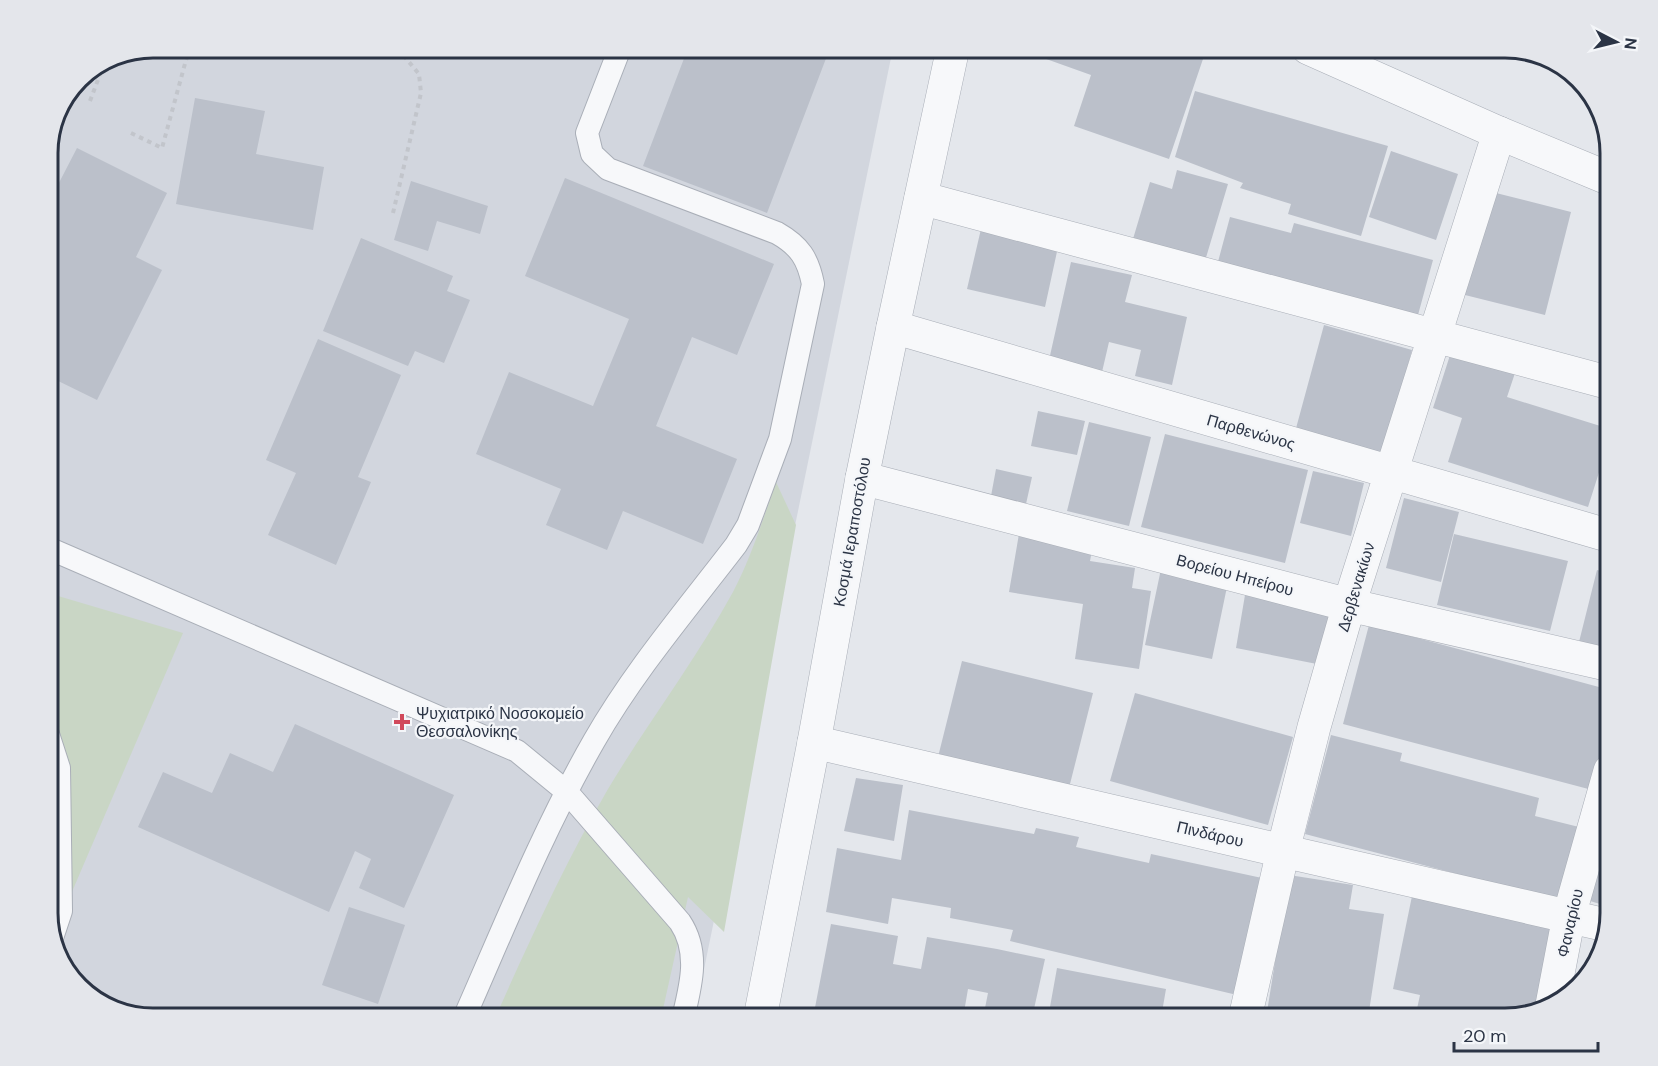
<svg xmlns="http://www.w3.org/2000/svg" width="1658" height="1066" font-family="'DM Sans',sans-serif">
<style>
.built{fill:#d2d6de}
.green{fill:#c9d6c5}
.building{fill:#bbc0ca}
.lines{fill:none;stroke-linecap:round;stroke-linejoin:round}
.service-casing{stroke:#a9aeb7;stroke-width:24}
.minor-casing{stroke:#a9aeb7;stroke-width:34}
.tertiary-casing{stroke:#a9aeb7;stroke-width:34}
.path{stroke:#c2c5cb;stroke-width:4;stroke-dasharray:4.5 4.5;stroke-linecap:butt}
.service{stroke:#f7f8fa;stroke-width:22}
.minor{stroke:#f7f8fa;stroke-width:33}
.tertiary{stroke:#f7f8fa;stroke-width:33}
.poi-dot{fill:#d1495b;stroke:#f4f6f9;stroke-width:2}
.labels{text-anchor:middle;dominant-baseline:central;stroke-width:4.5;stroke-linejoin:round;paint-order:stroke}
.street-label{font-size:16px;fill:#2b3445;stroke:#f4f6f9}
.poi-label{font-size:16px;fill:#2b3445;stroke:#f4f6f9;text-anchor:start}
.rim{fill:none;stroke:#2b3445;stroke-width:3}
</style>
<rect width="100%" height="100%" fill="#e4e7ec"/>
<!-- built -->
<path class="built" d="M 153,48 L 893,48 L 694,1018 L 153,1018 L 95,1000 L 62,965 L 48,919 L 48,147 L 79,79 L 113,56 Z"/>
<!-- green -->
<path class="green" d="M 776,482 L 796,525 L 724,932 L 688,897 L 661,1018 L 495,1018 C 530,940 565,863 608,789 C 648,722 696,660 733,592 C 751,558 763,519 776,482 Z
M 48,593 L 183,633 L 53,936 L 48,919 Z"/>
<!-- building -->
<path class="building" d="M 688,48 L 830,48 L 767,213 L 643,166 Z
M 1038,48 L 1172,48 L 1203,59 L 1169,159 L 1074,126 L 1091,75 L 1035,55 Z
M 1506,48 L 1560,65 L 1557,71 L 1505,50 Z
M 1195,91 L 1388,146 L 1361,236 L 1288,214 L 1291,204 L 1240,188 L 1243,183 L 1175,157 Z
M 195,98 L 265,111 L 256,154 L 324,167 L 313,230 L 176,204 Z
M 77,148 L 167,193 L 136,257 L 162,270 L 97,400 L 48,376 L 48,204 Z
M 1391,151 L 1458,174 L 1436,240 L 1369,217 Z
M 1177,170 L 1228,184 L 1202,271 L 1130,249 L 1150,182 L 1172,189 Z
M 565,178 L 774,264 L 737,355 L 692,337 L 656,426 L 737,459 L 703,544 L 623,511 L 607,550 L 546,525 L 561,489 L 476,454 L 509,372 L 593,406 L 629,319 L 525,276 Z
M 411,181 L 488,206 L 480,234 L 437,221 L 428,251 L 394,240 Z
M 1492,192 L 1571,212 L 1545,315 L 1465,295 Z
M 1230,217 L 1291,233 L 1294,223 L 1433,260 L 1415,326 L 1215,273 Z
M 981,229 L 1058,247 L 1045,307 L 967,289 Z
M 361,238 L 453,276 L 447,291 L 470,300 L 444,363 L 415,351 L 408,366 L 323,331 Z
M 1071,262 L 1132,275 L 1125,302 L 1187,317 L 1172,385 L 1135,376 L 1141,350 L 1109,342 L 1102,372 L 1049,360 Z
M 1324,325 L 1412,350 L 1383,456 L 1295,432 Z
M 318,339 L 401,375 L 358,477 L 371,482 L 336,565 L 268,535 L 296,473 L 266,460 Z
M 1452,349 L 1516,370 L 1507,397 L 1610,429 L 1610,438 L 1588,507 L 1448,462 L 1462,418 L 1433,408 Z
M 1038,411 L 1085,421 L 1077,455 L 1031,446 Z
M 1089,422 L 1151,437 L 1129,526 L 1067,511 Z
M 1165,434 L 1308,470 L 1285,563 L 1141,527 Z
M 996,469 L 1032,477 L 1026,504 L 991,496 Z
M 1313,471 L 1364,483 L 1351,536 L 1300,523 Z
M 1404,498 L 1459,512 L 1441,582 L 1386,568 Z
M 1020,528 L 1094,540 L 1090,561 L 1135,568 L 1132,588 L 1151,591 L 1139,669 L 1075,659 L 1083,604 L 1009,592 Z
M 1454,534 L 1568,561 L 1550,631 L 1437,605 Z
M 1161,569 L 1228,582 L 1212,659 L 1145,645 Z
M 1597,570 L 1610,574 L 1610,658 L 1577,650 Z
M 1245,595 L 1332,612 L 1322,665 L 1236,648 Z
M 1369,625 L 1610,690 L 1610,737 L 1596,791 L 1343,724 Z
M 962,661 L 1093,693 L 1069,788 L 938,757 Z
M 1135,693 L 1293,737 L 1268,825 L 1110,781 Z
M 295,724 L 454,795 L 404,908 L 359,888 L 371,859 L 355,851 L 329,912 L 138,827 L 163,772 L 212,793 L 230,753 L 273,772 Z
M 1331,735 L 1402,753 L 1400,761 L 1539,798 L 1535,816 L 1583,828 L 1564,902 L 1305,834 Z
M 856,778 L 903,785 L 894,841 L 844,831 Z
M 909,810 L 1034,834 L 1036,828 L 1079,837 L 1076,847 L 1149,863 L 1151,854 L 1262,878 L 1237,995 L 1010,941 L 1013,930 L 950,918 L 951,908 L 892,898 L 888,924 L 826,912 L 837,848 L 901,860 Z
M 1610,828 L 1610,907 L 1580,898 Z
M 1289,875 L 1353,885 L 1349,909 L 1384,914 L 1368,1018 L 1349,1018 L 1332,1015 L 1332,1018 L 1266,1018 Z
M 1412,896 L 1557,928 L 1539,1009 L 1506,1018 L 1475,1011 L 1473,1018 L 1415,1018 L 1420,995 L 1393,989 Z
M 349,907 L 405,925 L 378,1004 L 322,985 Z
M 831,924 L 898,936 L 893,964 L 921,969 L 927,937 L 997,949 L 1045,959 L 1032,1018 L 983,1018 L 988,993 L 968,989 L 963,1018 L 813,1018 Z
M 1057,968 L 1166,989 L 1161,1018 L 1048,1018 Z"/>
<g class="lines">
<!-- service casing -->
<g class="service-casing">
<path id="service" d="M 48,548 L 517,751 L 567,792 L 680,922 C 700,952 691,985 683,1018
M 48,734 L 59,768 L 61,911 L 53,935
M 464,1018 C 505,925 543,830 594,741 C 634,671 687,609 736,545 L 748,525 L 780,439 L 813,284 C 808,259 800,246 777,233 L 608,169 L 592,154 L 587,133 L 620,48"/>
</g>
<!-- minor casing -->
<g class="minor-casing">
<path id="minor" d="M 921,198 L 1610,383
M 893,327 L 1610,536
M 862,478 L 1349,605 L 1610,665
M 814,742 L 1283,851 L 1606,925
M 1552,1005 L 1569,916 L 1610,771
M 1245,1018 L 1283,851 L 1314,727 L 1349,605 L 1499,133"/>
</g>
<!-- tertiary casing -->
<g class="tertiary-casing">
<path id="tertiary" d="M 1308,48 L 1499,133 L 1610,179
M 760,1018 L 814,742 L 862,478 L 893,327 L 953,48"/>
</g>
<!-- path -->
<path class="path" d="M 90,101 L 105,61
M 131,133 L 162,148 L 186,60 L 191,48
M 393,213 L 421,93 L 419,74 L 404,56 L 395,48"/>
<!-- service -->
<use href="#service" class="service"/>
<!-- minor -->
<use href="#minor" class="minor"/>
<!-- tertiary -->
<use href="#tertiary" class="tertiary"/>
</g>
<!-- markers -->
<path class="poi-dot" d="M399 713h6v6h6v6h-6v6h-6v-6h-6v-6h6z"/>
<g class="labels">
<!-- street labels -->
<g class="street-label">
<text transform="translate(1251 432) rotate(16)">Παρθενώνος</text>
<text transform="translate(852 532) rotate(-80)">Κοσμά Ιεραποστόλου</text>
<text transform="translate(1235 575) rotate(15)">Βορείου Ηπείρου</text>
<text transform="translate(1356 587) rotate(-73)">Δερβενακίων</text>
<text transform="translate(1210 834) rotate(13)">Πινδάρου</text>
<text transform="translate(1570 923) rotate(-77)">Φαναρίου</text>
</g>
<!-- poi labels -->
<g class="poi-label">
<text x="416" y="713">Ψυχιατρικό Νοσοκομείο<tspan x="416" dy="18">Θεσσαλονίκης</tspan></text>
</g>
</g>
<!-- crop -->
<path d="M0 0H1658V1066H0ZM153 58H1505A95 95 0 0 1 1600 153V913A95 95 0 0 1 1505 1008H153A95 95 0 0 1 58 913V153A95 95 0 0 1 153 58Z" fill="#e4e6eb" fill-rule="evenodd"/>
<path class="rim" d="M153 58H1505A95 95 0 0 1 1600 153V913A95 95 0 0 1 1505 1008H153A95 95 0 0 1 58 913V153A95 95 0 0 1 153 58Z"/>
<!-- north arrow -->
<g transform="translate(1616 42) rotate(97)" stroke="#f4f6f9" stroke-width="4.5" paint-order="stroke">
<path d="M0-4.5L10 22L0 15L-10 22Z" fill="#2b3445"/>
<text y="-9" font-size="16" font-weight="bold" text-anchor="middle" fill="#2b3445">N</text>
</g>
<!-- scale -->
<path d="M1454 1042v9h144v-9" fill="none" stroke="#2b3445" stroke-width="3"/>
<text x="1463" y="1042" font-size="18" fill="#2b3445" stroke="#f4f6f9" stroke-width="4.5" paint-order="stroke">20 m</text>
</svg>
